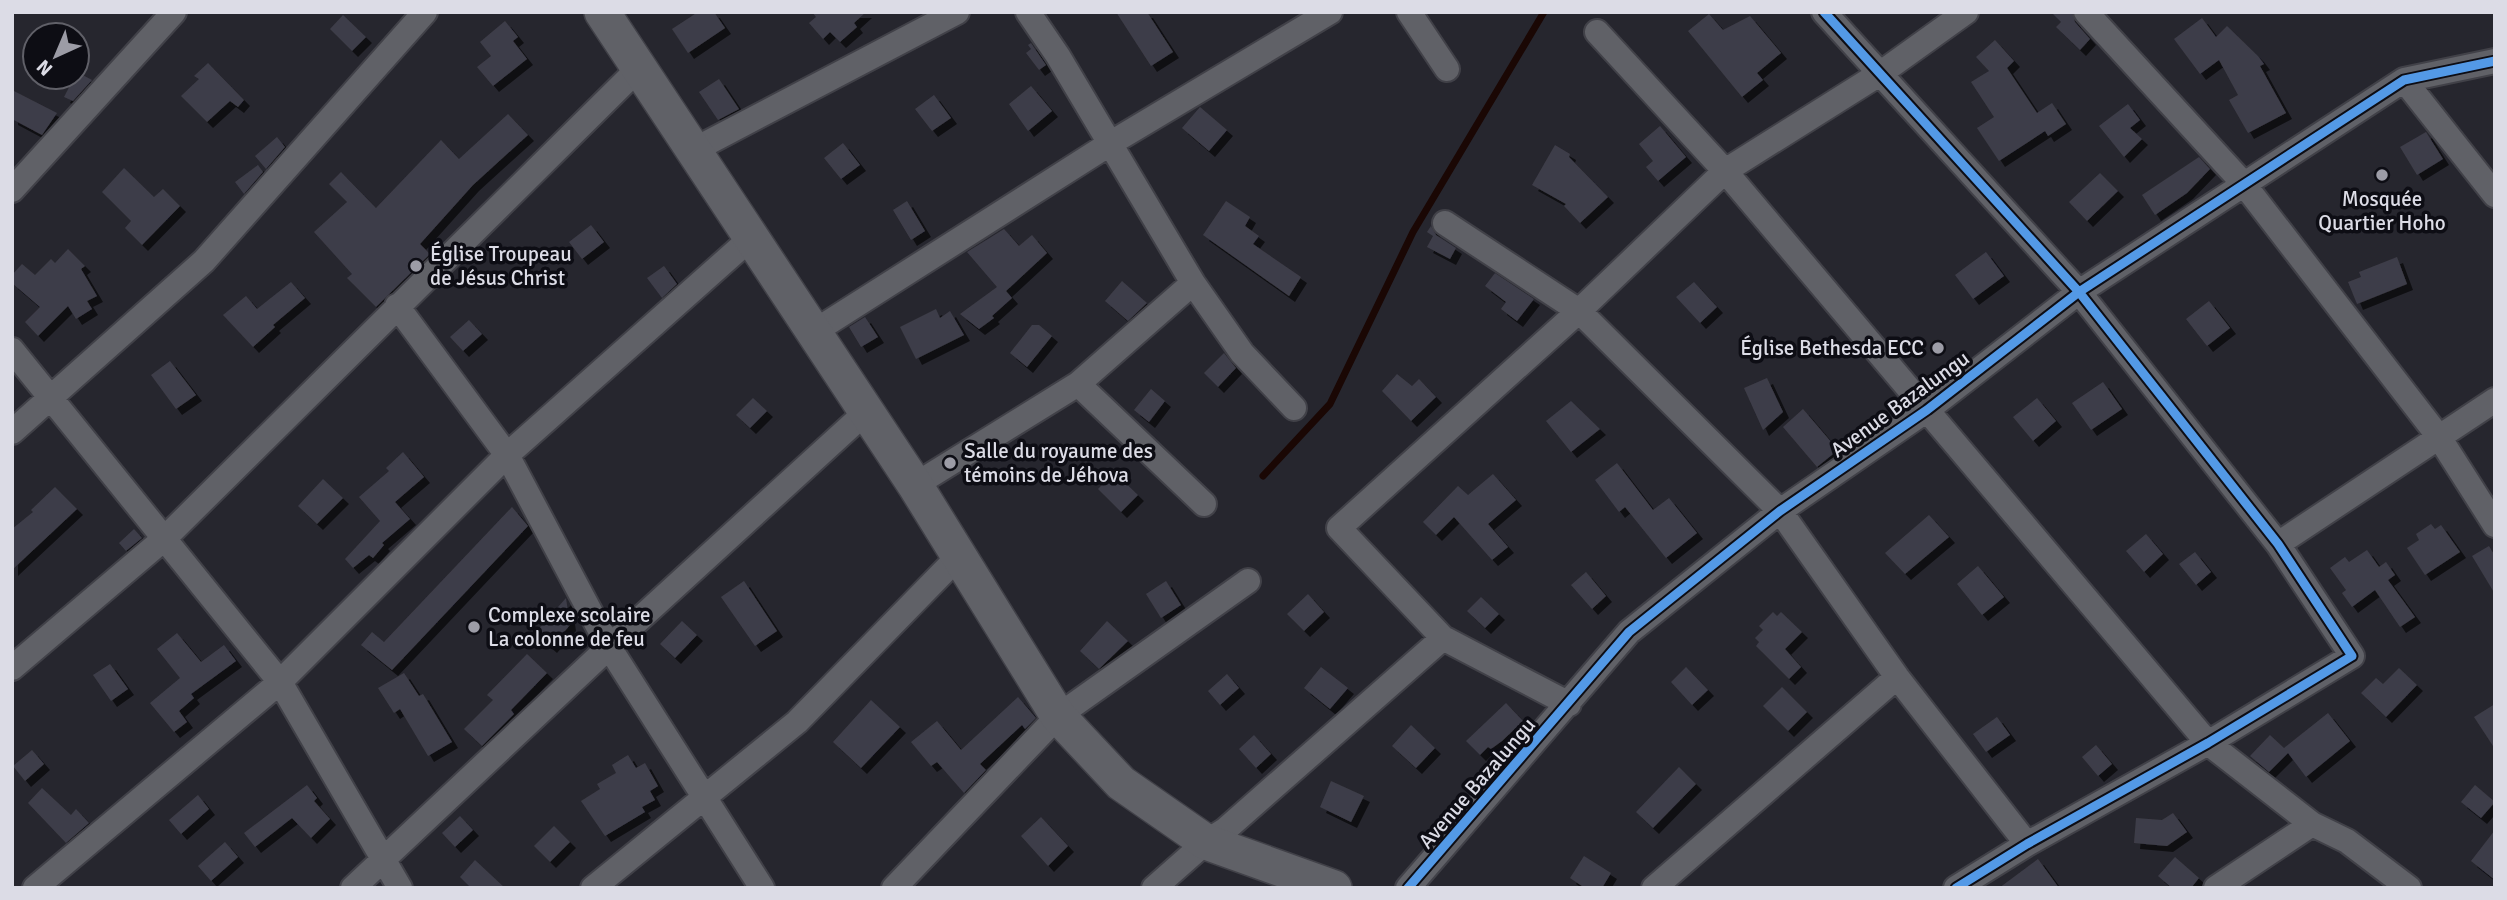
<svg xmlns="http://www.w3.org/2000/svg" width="2507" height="900" font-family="Signika,sans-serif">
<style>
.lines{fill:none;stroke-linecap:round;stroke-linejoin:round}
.stream{stroke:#1a0704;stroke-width:7}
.building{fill:#3e3d48;filter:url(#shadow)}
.street-casing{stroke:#414148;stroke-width:28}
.secondary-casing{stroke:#414148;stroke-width:38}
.street{stroke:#606167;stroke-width:24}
.secondary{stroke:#606167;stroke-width:35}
.cycleway-casing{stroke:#0d0d14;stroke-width:13}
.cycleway{stroke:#5399e6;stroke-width:9}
.poi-dot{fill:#9c9ca6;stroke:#0d0d14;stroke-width:2.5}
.labels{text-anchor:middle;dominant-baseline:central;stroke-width:7;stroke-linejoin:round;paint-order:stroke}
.poi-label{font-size:21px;fill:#dcdce6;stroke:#0d0d14;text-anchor:start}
.street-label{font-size:21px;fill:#dcdce6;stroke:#0d0d14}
</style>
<defs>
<filter id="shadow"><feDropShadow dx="6" dy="6" stdDeviation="0" flood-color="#0009"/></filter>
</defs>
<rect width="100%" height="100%" fill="#26262e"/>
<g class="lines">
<!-- stream -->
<path class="stream" d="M 1263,476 L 1330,404 L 1413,232 L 1544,12"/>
</g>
<!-- building -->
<path class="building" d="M 698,12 L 714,12 L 725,28 L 688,53 L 672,29 Z
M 812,12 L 866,12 L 854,23 L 857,27 L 840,42 L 830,32 L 823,39 L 809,23 L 816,17 Z
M 1116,12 L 1147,12 L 1173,52 L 1151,66 Z
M 2051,12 L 2072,12 L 2075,22 L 2090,39 L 2080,50 L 2056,27 L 2061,22 Z
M 1709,14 L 1723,30 L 1750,16 L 1781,53 L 1757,73 L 1763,80 L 1742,97 L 1688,31 Z
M 343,15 L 366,37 L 352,51 L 330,29 Z
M 2202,18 L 2216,37 L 2227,26 L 2258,56 L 2264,64 L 2260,66 L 2286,113 L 2248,133 L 2229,100 L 2238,95 L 2219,60 L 2200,74 L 2174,39 Z
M 505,21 L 518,37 L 513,41 L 527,59 L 493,86 L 477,67 L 491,56 L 480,42 Z
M 1995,40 L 2014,61 L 2007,68 L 2037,113 L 2052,103 L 2066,124 L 2048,136 L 2045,131 L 1999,161 L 1977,128 L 1994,117 L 1971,82 L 1989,71 L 1976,57 Z
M 1031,43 L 1046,65 L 1039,70 L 1026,53 L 1031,49 L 1028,45 Z
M 208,63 L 244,100 L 238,107 L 230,101 L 207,122 L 181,96 L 199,79 L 194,76 Z
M 77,72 L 92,80 L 73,101 L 64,97 Z
M 719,79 L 739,109 L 718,120 L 699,92 Z
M 1031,86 L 1052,111 L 1028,131 L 1009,104 Z
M 12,90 L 57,113 L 42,135 L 12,119 Z
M 934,95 L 951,118 L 932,131 L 915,109 Z
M 2128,104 L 2140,120 L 2130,128 L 2142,139 L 2124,157 L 2099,126 Z
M 1200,107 L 1227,130 L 1209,151 L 1182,128 Z
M 508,114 L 528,135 L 473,185 L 420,244 L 430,254 L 376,307 L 347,278 L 352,274 L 314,232 L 347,202 L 329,184 L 341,172 L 376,208 L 441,140 L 459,159 Z
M 1660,126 L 1686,157 L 1658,181 L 1646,167 L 1653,161 L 1639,144 Z
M 2426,132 L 2443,159 L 2417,175 L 2400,147 Z
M 277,137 L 285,147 L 266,169 L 255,156 Z
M 843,143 L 860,165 L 841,179 L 824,158 Z
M 1555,145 L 1570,154 L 1569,157 L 1608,197 L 1580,223 L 1564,206 L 1566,204 L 1532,185 Z
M 2199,157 L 2210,169 L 2187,193 L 2155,215 L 2142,195 Z
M 258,165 L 263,172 L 244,194 L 235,182 Z
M 124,168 L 154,197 L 163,189 L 180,206 L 142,245 L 125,228 L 131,221 L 102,192 Z
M 2100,173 L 2118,191 L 2087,221 L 2069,202 Z
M 907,201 L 925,231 L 911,240 L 893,210 Z
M 1226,201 L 1250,217 L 1245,226 L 1259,236 L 1253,244 L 1301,277 L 1289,296 L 1203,235 Z
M 591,225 L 604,242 L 582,259 L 569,242 Z
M 1431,226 L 1436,235 L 1456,248 L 1450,259 L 1427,247 L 1433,236 L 1427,232 Z
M 1004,229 L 1019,246 L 1032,235 L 1047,253 L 1006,291 L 1012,298 L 992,316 L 994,318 L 979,329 L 960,314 L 997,287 L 967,252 Z
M 68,249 L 85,266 L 81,269 L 97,296 L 87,301 L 92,309 L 76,319 L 68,306 L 38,336 L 25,322 L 40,307 L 12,283 L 12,275 L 22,264 L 35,275 L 51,259 L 55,263 Z
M 1986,252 L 2004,276 L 1973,299 L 1955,275 Z
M 2397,257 L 2407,284 L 2357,304 L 2348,282 L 2361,277 L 2359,272 Z
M 664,266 L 677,284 L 662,298 L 647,278 Z
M 1495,273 L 1534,299 L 1517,321 L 1501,309 L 1506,302 L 1485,286 Z
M 1122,281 L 1147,303 L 1128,321 L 1105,301 Z
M 291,282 L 305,298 L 273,325 L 275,327 L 253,347 L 223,315 L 246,296 L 257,309 Z
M 1694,282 L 1717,307 L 1700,323 L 1676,297 Z
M 2209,301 L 2230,328 L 2207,346 L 2186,319 Z
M 936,309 L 940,318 L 950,311 L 964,335 L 916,359 L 900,327 Z
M 865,317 L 878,337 L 861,347 L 849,327 Z
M 469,320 L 482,334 L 463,351 L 450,337 Z
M 1032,325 L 1039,325 L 1052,336 L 1027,367 L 1010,353 Z
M 1224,353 L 1236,368 L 1218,387 L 1204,373 Z
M 170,361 L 196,395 L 176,409 L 151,375 Z
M 1397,374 L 1412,386 L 1419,379 L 1436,397 L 1411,421 L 1382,391 Z
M 1767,378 L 1783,412 L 1763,430 L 1744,388 Z
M 2103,382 L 2122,409 L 2091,430 L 2072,403 Z
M 1151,389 L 1165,401 L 1149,422 L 1134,410 Z
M 753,398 L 767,411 L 750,428 L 736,415 Z
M 2037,398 L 2056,421 L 2033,441 L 2013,417 Z
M 1571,401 L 1600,429 L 1571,452 L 1546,421 Z
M 1803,409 L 1838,450 L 1817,467 L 1783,427 Z
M 403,452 L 424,477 L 395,502 L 410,519 L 382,543 L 384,545 L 373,558 L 369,555 L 353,568 L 345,559 L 380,521 L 359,497 L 389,471 L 386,468 Z
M 1617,463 L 1653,510 L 1669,498 L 1697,533 L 1666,558 L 1625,507 L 1619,512 L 1595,480 Z
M 1114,472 L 1138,495 L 1121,512 L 1098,489 Z
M 1493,474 L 1516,500 L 1488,524 L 1508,547 L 1492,560 L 1454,517 L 1436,535 L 1423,522 L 1458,486 L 1468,495 Z
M 323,479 L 343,498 L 317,524 L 298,506 Z
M 55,487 L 77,509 L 12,570 L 12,529 L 33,512 L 31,510 Z
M 512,507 L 528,526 L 392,670 L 361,645 L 372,632 L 384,642 Z
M 1929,515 L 1949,537 L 1905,574 L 1885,553 Z
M 2431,524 L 2435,529 L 2441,525 L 2460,552 L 2425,575 L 2407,548 L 2419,540 L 2416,534 Z
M 134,529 L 142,538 L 126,551 L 119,543 Z
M 2146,534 L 2163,554 L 2144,572 L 2126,551 Z
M 2489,546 L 2495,556 L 2495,594 L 2472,556 Z
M 2367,550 L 2379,567 L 2386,562 L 2395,575 L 2388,580 L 2415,617 L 2400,627 L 2375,590 L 2352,607 L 2342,593 L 2346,590 L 2330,568 L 2345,557 L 2349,562 Z
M 2195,552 L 2211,572 L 2196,585 L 2179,564 Z
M 1978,566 L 2004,597 L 1982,615 L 1957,584 Z
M 1586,572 L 1606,596 L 1592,609 L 1571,585 Z
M 744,581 L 777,631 L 755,646 L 721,597 Z
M 1166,581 L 1181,605 L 1161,618 L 1146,594 Z
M 1308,594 L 1324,612 L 1304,631 L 1287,614 Z
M 1481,597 L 1499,614 L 1485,628 L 1467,611 Z
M 566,598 L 570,625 L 551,647 L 535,633 Z
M 1773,612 L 1777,616 L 1781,612 L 1802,632 L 1785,649 L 1801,667 L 1789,679 L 1756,646 L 1759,642 L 1755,638 L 1763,630 L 1759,626 Z
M 682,621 L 697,635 L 675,658 L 660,644 Z
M 1107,621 L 1128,641 L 1099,669 L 1080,651 Z
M 177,633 L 201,662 L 224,645 L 236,661 L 191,694 L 194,698 L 179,711 L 187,722 L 174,732 L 150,703 L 180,678 L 157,649 Z
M 527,654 L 547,673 L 511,710 L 514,714 L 482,746 L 464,729 L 493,700 L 487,695 Z
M 110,664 L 128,689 L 111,701 L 93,675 Z
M 1321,667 L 1348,688 L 1330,709 L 1304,688 Z
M 1686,667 L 1708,690 L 1692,705 L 1671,682 Z
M 2399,668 L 2417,685 L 2386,717 L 2361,693 L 2376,678 L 2383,684 Z
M 404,673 L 419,696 L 423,694 L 452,742 L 428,756 L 400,709 L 394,713 L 378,688 Z
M 1227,674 L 1239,688 L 1220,705 L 1208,691 Z
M 1782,687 L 1807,712 L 1788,731 L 1763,706 Z
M 1018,697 L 1036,718 L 1025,729 L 1022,725 L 980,764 L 986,770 L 964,793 L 937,762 L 931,766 L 911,742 L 937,721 L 961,750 Z
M 871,700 L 900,727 L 861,768 L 833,742 Z
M 1506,703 L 1523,721 L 1502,741 L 1491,749 L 1488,747 L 1480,755 L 1466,741 Z
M 2495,704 L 2495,749 L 2474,717 Z
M 2328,713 L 2350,741 L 2306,777 L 2288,753 L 2269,772 L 2250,756 L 2270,735 L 2284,748 Z
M 1997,717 L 2010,735 L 1986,752 L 1973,734 Z
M 1411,725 L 1435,748 L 1416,768 L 1392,746 Z
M 1254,735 L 1271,754 L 1256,768 L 1239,749 Z
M 2096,745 L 2112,764 L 2098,776 L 2082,757 Z
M 32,750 L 44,764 L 25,781 L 13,766 Z
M 628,755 L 636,768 L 645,763 L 658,786 L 650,791 L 655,800 L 642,807 L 645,812 L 605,836 L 581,801 L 600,789 L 597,784 L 616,773 L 612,765 Z
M 1679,767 L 1696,784 L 1653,828 L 1636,812 Z
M 1331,781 L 1364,796 L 1351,822 L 1320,807 Z
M 307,785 L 317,798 L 314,801 L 330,819 L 311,838 L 292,818 L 255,847 L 244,833 Z
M 2475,785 L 2495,802 L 2481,818 L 2461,802 Z
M 42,788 L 71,815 L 76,809 L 89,823 L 66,843 L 28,803 Z
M 198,795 L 209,809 L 181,834 L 169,820 Z
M 2173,813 L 2187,832 L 2167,846 L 2134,843 L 2136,818 L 2162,820 Z
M 460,816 L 473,830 L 455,847 L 442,833 Z
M 1041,817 L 1068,846 L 1048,866 L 1021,836 Z
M 554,826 L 570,842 L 550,862 L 534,846 Z
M 2495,830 L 2495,880 L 2471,861 Z
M 225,842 L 238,857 L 211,881 L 198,866 Z
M 1584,856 L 1611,873 L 1602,888 L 1585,888 L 1570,878 Z
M 2175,857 L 2199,878 L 2191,888 L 2172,888 L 2158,876 Z
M 2038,859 L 2059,888 L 1999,888 Z
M 475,860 L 505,888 L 471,888 L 460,877 Z"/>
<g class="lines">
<!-- street casing -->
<g class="street-casing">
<path id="street" d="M 1028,12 L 1058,56 L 1193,283 L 1242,353 L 1294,408
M 1409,12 L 1447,69
M 1824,12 L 2079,292 L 2278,544 L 2352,656 L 2208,743 L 2027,844 L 1956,888
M 2086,12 L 2243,183 L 2439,437 L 2495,525
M 1597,32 L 1725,171 L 2208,743 L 2312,824 L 2347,841 L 2409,888
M 2404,80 L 2495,195
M 692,151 L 957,12
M 12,190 L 174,12
M 1445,223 L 1579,311 L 1780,511 L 1897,677 L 2027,844
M 397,306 L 507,455 L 609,647 L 762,888
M 812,333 L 1111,143 L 1330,12
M 12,350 L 280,682 L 400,888
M 1078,384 L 1204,504
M 12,432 L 204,261 L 425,12
M 915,485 L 1078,384 L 1193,283
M 2278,544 L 2495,400
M 12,668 L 165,538 L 639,68
M 1569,704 L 1443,638 L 1339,528 L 1579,311 L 1725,171 L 1881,73 L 1966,12
M 35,888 L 280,682 L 507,455 L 751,238
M 353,888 L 609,647 L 866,412
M 593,888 L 797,722 L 959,556
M 894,888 L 1058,716 L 1248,581
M 1154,888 L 1206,842 L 1225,830 L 1443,638
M 1408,888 L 1629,632 L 1780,511 L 1927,410 L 2079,292 L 2404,80 L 2495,61
M 1654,888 L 1897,677
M 2216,888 L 2312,824"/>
</g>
<!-- secondary casing -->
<g class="secondary-casing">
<path id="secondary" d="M 602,12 L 915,485 L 1058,716 L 1121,783 L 1206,842 L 1334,888"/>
</g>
<!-- street -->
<use href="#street" class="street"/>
<!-- secondary -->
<use href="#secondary" class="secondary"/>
<!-- cycleway casing -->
<g class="cycleway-casing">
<path id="cycleway" d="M 1824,12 L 2079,292 L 2278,544 L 2352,656 L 2208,743 L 2027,844 L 1956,888
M 1408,888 L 1629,632 L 1780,511 L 1927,410 L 2079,292 L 2404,80 L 2495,61"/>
</g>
<!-- cycleway -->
<use href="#cycleway" class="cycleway"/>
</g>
<!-- markers -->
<g class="poi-dot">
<circle cx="2382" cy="175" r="7"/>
<circle cx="416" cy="266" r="7"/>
<circle cx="1938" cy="348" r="7"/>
<circle cx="950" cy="463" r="7"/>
<circle cx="474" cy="627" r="7"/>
</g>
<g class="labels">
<!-- poi labels -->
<g class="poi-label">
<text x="2382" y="199" text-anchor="middle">Mosquée<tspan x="2382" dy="24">Quartier Hoho</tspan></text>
<text x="430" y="254">Église Troupeau<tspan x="430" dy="24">de Jésus Christ</tspan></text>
<text x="1924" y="348" text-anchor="end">Église Bethesda ECC</text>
<text x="964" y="451">Salle du royaume des<tspan x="964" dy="24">témoins de Jéhova</tspan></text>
<text x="488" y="615">Complexe scolaire<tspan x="488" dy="24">La colonne de feu</tspan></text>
</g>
<!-- street labels -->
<g class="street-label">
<text transform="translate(1900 404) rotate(-36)">Avenue Bazalungu</text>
<text transform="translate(1477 783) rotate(-49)">Avenue Bazalungu</text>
</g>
</g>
<!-- border -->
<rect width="2507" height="900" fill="none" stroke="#dcdce6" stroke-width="28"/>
<!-- north arrow -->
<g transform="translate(56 56) rotate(224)"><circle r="33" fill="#0d0d14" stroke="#606068" stroke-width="2"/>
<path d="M0-5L12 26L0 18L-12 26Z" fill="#9c9ca6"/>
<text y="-10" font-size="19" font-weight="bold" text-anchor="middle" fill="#dcdce6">N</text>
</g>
</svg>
